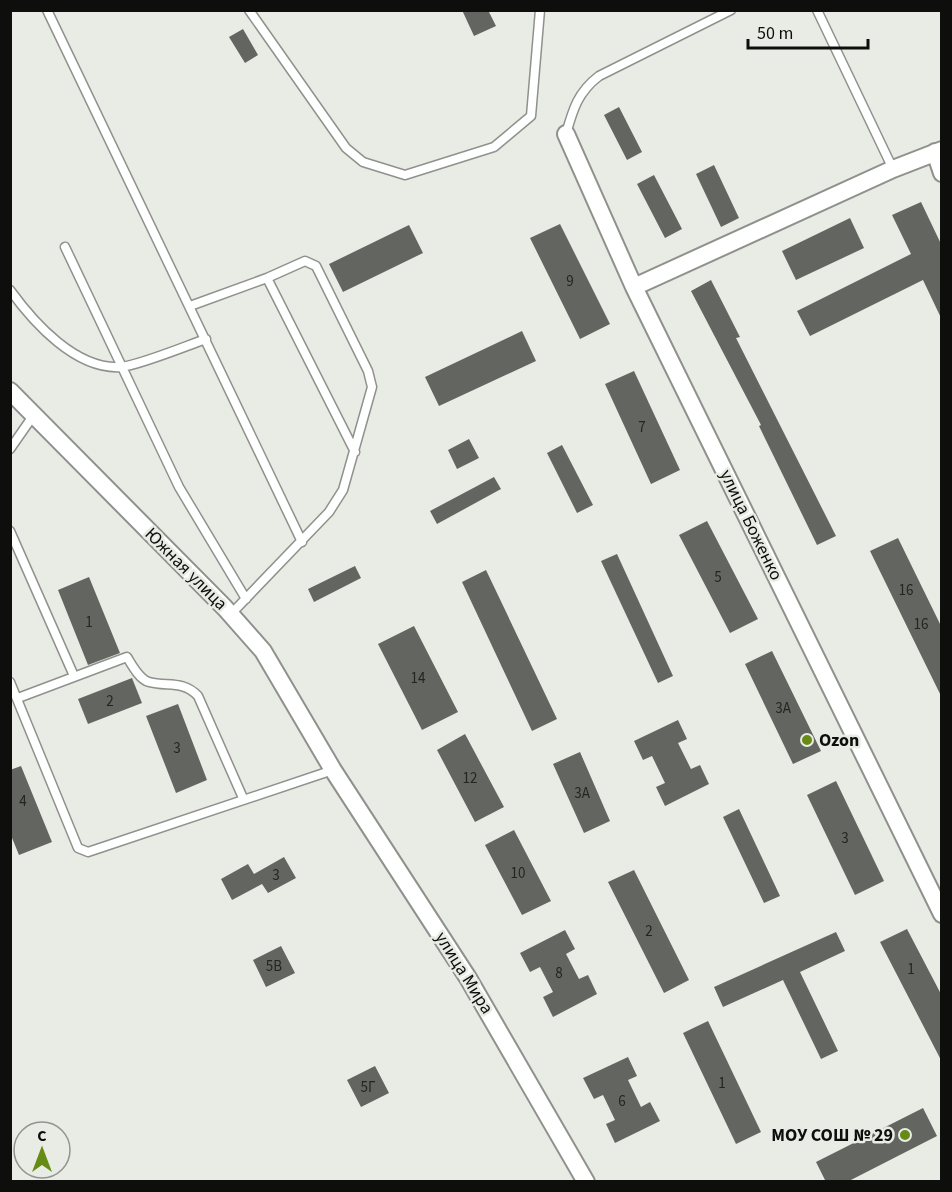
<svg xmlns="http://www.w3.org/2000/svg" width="952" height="1192" font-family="'Source Sans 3',sans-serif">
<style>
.building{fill:#636660}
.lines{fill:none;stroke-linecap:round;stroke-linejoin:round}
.service-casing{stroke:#8f928c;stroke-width:11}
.minor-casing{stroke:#8f928c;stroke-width:20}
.service{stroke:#fff;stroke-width:8}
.minor{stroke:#fff;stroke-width:16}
.poi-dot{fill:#658b14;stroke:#e9ece5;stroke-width:2}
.labels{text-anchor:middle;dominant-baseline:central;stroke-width:5;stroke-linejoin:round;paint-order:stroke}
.number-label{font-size:15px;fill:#232522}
.street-label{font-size:18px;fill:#0e0f0d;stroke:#e9ece5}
.poi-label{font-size:18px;font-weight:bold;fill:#0e0f0d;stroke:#e9ece5;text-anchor:start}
</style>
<rect width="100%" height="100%" fill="#e9ece5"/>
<!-- building -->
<path class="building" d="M 462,10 L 488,10 L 496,26 L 474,36 Z
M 243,29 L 258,55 L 245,63 L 229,37 Z
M 619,107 L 642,152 L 627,160 L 604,115 Z
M 714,165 L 739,218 L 721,227 L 696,174 Z
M 654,175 L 682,229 L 665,238 L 637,184 Z
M 921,202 L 942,246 L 942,320 L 923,280 L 810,336 L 797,311 L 911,254 L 892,215 Z
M 850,218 L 864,248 L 796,280 L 782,251 Z
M 560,224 L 610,324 L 580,339 L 530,238 Z
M 409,225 L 423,253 L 343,292 L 329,264 Z
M 711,280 L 740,337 L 736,338 L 836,536 L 817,545 L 759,426 L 761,425 L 691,291 Z
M 522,331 L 536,361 L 439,406 L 425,377 Z
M 634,371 L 680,470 L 651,484 L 605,384 Z
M 469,439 L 479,458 L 457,469 L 448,450 Z
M 562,445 L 593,505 L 577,513 L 547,453 Z
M 494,477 L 501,489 L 437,524 L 430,511 Z
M 707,521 L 758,619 L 730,633 L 679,535 Z
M 898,538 L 942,628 L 942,698 L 870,551 Z
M 617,554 L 673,676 L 658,683 L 601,561 Z
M 355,566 L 361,578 L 314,602 L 308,589 Z
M 486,570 L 557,719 L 532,731 L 462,582 Z
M 89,577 L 120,653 L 88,665 L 58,590 Z
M 414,626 L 458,712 L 422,730 L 378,644 Z
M 772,651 L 821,751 L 793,764 L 745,664 Z
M 132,678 L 142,703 L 88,724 L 78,699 Z
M 178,704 L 207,780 L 176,793 L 146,716 Z
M 678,720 L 687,739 L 678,743 L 691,769 L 700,765 L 709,784 L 665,806 L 656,787 L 665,783 L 652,756 L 643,760 L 634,741 Z
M 465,734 L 504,807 L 475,822 L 437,750 Z
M 580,752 L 610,821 L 584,833 L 553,764 Z
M 21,766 L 52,842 L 19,855 L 10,833 L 10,770 Z
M 836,781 L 884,881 L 855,895 L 807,795 Z
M 739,809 L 780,896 L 764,903 L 723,817 Z
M 514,830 L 551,901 L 522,915 L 485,845 Z
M 284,857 L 296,878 L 268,893 L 262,884 L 232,900 L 221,879 L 248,864 L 254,874 Z
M 634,870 L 689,980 L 664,993 L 608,882 Z
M 907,929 L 942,996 L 942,1062 L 880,942 Z
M 565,930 L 575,949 L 566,954 L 579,979 L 588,975 L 597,994 L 553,1017 L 543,997 L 553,992 L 540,967 L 530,972 L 520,953 Z
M 836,932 L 845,951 L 800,972 L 838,1051 L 821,1059 L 783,980 L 723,1007 L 714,987 Z
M 281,946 L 295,973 L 266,987 L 253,960 Z
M 708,1021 L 761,1132 L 736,1144 L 683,1033 Z
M 628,1057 L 637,1076 L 628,1080 L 641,1107 L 650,1102 L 660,1121 L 615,1143 L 606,1124 L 615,1120 L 603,1095 L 594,1099 L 583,1078 Z
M 375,1066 L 389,1093 L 361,1107 L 347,1080 Z
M 923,1108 L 937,1136 L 847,1182 L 826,1182 L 816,1162 Z"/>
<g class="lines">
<!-- service casing -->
<g class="service-casing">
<path id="service" d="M 47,10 L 302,542
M 249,10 L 346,148 L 363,162 L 405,175 L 494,147 L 531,116 L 540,10
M 817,10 L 893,169
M 566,134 C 573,109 578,92 599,76 L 731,10
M 65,247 L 179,487 L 246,599
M 267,278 L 355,452
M 10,290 C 34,323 76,370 121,367 C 140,365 186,346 206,339
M 190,306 L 267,278 L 305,261 L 316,266 L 368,371 L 372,387 L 343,490 L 329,512 L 231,614
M 10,449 L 33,416
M 10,531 L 74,676
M 10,682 L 78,848 L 88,852 L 333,770
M 18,698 L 127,657 C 132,665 139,679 149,682 C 167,687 183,680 198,696 L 243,798"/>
</g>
<!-- minor casing -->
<g class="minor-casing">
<path id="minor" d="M 566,134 L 634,287 L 942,914
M 935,152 L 942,173
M 634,287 L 893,169 L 942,150
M 10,391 L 225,608 L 263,651 L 333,770 L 468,978 L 586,1182"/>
</g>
<!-- service -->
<use href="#service" class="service"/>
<!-- minor -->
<use href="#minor" class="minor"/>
</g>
<!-- markers -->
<g class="poi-dot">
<circle cx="807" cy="740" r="6"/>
<circle cx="905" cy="1135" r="6"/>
</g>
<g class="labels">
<!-- number labels -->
<g class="number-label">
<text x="570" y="281">9</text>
<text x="642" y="427">7</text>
<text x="718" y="577">5</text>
<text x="906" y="590">16</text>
<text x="89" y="622">1</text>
<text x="921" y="624">16</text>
<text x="418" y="678">14</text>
<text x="110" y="701">2</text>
<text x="783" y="708">3А</text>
<text x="177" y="748">3</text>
<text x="470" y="778">12</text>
<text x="582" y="793">3А</text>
<text x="23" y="801">4</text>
<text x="845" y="838">3</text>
<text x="518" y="873">10</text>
<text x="276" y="875">3</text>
<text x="649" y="931">2</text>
<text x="274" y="966">5В</text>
<text x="911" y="969">1</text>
<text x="559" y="973">8</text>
<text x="722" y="1083">1</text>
<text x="368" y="1087">5Г</text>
<text x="622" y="1101">6</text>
</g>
<!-- street labels -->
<g class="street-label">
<text transform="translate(751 525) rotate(64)">улица Боженко</text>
<text transform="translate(186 569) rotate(45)">Южная улица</text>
<text transform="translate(464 973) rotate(58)">улица Мира</text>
</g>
<!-- poi labels -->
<g class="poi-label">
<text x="819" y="740">Ozon</text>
<text x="893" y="1135" text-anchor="end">МОУ СОШ № 29</text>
</g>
</g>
<!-- border -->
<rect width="952" height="1192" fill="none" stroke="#0e0f0d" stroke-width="24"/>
<!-- north arrow -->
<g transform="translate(42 1150)"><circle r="28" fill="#e9ece5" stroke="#91948f" stroke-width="1.5"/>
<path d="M0-4.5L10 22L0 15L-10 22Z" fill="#658b14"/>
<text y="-9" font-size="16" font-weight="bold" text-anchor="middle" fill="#0e0f0d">С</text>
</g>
<!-- scale -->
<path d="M748 39v9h120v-9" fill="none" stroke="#0e0f0d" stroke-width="3"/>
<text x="757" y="39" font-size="18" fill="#0e0f0d" stroke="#e9ece5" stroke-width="4.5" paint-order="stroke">50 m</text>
</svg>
